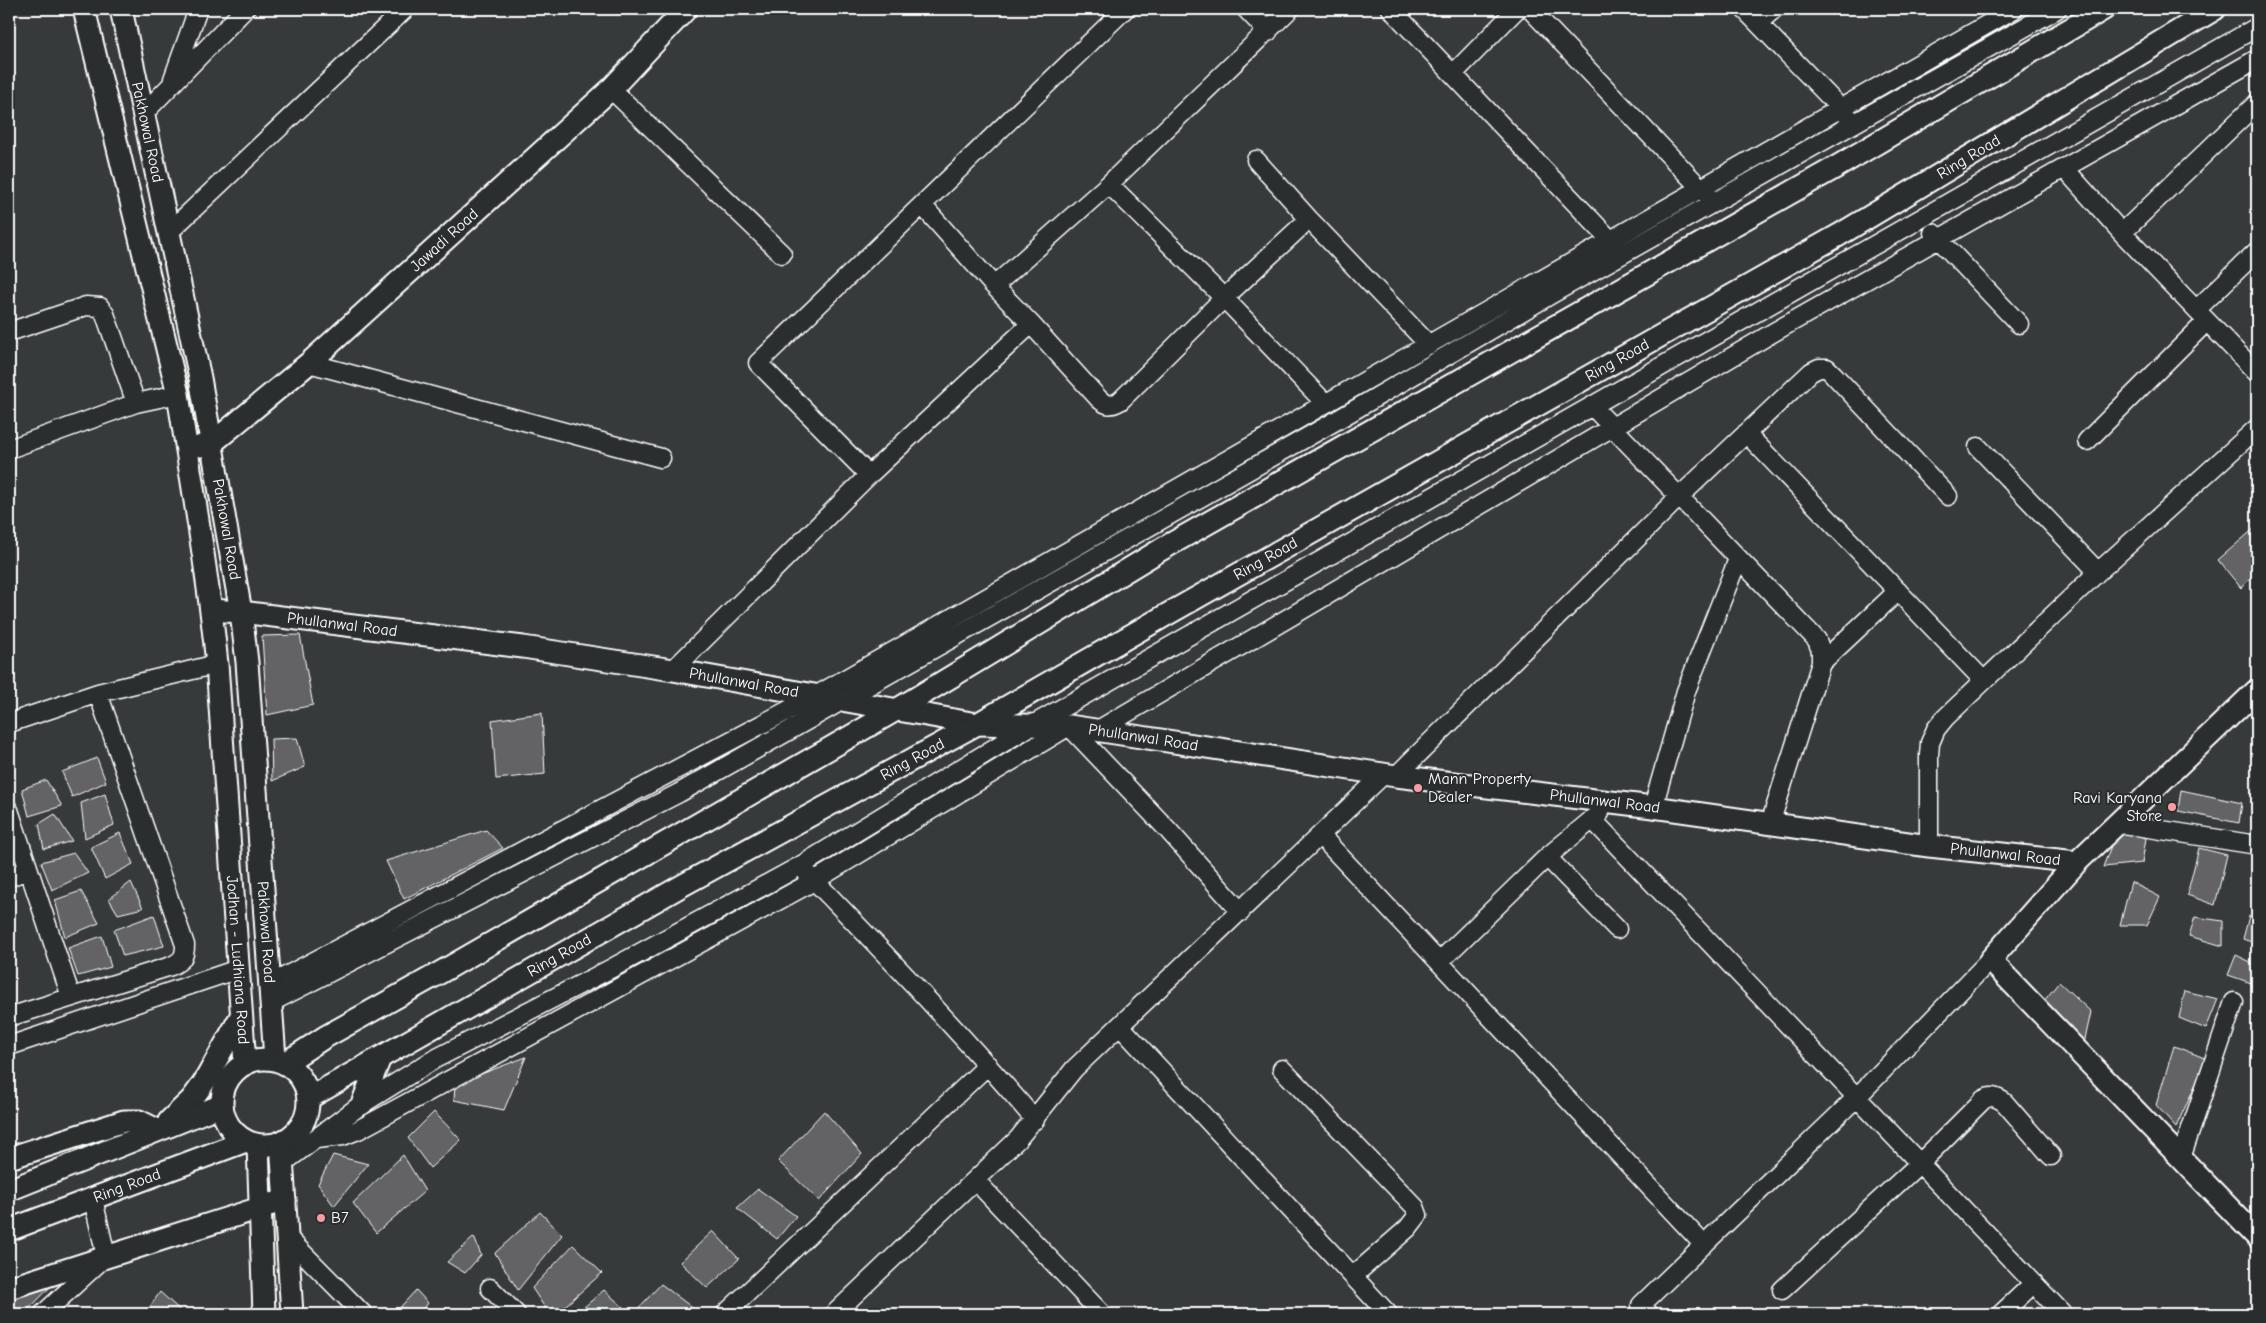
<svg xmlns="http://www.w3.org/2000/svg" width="2266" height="1323" font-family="'Comic Neue',sans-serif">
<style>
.building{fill:#636465;stroke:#fff}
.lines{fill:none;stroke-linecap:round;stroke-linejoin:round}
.minor-casing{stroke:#fff;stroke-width:21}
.tertiary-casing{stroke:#fff;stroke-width:25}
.minor{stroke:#2a2d2e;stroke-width:18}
.tertiary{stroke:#2a2d2e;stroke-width:21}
.poi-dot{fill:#ff9aa2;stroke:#2a2d2e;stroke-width:2}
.labels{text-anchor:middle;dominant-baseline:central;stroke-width:4;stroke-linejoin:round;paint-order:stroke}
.street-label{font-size:16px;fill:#fff;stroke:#2a2d2e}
.poi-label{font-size:16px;fill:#fff;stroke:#2a2d2e;text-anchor:start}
</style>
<rect width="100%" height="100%" fill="#373a3b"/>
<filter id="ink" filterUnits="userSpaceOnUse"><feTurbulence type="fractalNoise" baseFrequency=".02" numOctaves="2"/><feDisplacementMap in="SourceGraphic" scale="10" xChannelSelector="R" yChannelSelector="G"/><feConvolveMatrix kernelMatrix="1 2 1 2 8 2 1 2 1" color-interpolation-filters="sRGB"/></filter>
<g filter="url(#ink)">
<!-- building -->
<path class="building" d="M 2257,526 L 2257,571 L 2241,588 L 2218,560 Z
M 300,635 L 313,705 L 267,715 L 262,636 Z
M 542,713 L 545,774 L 496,779 L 492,720 Z
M 297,738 L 305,767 L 272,781 L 271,739 Z
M 97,758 L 106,782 L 72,797 L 62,772 Z
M 46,780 L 62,806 L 29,816 L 22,789 Z
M 2181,790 L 2242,803 L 2239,823 L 2178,811 Z
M 105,794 L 114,825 L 85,838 L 81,803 Z
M 55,814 L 72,841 L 44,849 L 39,824 Z
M 486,830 L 503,848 L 404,899 L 386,861 Z
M 2117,830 L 2146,838 L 2142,863 L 2103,867 Z
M 120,833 L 133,864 L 105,879 L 91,847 Z
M 2199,848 L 2227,855 L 2215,905 L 2187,895 Z
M 74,853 L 88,873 L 52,890 L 41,862 Z
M 131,882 L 143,908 L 118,914 L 109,899 Z
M 2131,882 L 2160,897 L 2147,925 L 2120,925 Z
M 81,891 L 99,923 L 65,937 L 55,900 Z
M 154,915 L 164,946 L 123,956 L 114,930 Z
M 2249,916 L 2257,920 L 2257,944 L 2243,939 Z
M 2195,917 L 2223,921 L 2223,946 L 2189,936 Z
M 102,936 L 111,967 L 78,976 L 68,948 Z
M 2236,955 L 2257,965 L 2257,985 L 2228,975 Z
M 2059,982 L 2091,1012 L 2084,1044 L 2044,1001 Z
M 2185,991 L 2218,999 L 2206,1029 L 2179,1018 Z
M 2174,1046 L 2207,1059 L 2176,1127 L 2156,1105 Z
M 526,1057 L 504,1110 L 454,1100 L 455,1084 Z
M 824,1111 L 862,1154 L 819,1201 L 778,1161 Z
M 434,1112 L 461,1140 L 430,1168 L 408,1138 Z
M 333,1155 L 368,1164 L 334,1206 L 318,1184 Z
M 403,1155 L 425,1191 L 376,1233 L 353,1203 Z
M 758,1189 L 796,1216 L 777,1239 L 737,1208 Z
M 540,1212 L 562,1235 L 518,1290 L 495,1253 Z
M 713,1231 L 739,1259 L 707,1288 L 680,1262 Z
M 474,1237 L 481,1255 L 465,1273 L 447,1262 Z
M 573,1245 L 602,1273 L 556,1314 L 549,1314 L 532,1288 Z
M 58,1279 L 24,1314 L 9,1314 L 9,1301 Z
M 661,1284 L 694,1309 L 690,1314 L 633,1314 Z
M 416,1290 L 428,1303 L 420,1314 L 394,1314 Z
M 604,1290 L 623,1307 L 616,1314 L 576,1314 Z
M 160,1292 L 184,1314 L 145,1314 Z"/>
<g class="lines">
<!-- minor casing -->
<g class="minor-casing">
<path id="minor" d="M 1246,9 L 1268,32
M 1391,9 L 1618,248
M 1530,9 L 1709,197
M 1744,9 L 1848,116
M 1758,23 L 1774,9
M 1454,73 L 1517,9
M 173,79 L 198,9
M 611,89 L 782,254
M 145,112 L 245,9
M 1256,160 L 1309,219 L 1429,345
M 2064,168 L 2122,233 L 2257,373
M 1109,184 L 1224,298 L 1325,403
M 170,231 L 405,9
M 1933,233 L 2019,324
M 2122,233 L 2257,103
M 994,286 L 1109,184 L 1290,9
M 2196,310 L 2257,251
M 1031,324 L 1099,399 C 1107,406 1111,406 1120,401 L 1224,298 L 1309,219
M 9,332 L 86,306 L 100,307 L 105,314 L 136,403
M 309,363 L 661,458
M 1592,406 L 1817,640 L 1821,651 L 1821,663 L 1770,824
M 1746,433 L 1983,680
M 2087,441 L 2207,321
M 1978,447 L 2098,572
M 9,449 L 136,403 L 178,394
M 869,475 L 1031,324 L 994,286 L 922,205
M 1821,663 L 1898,591
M 673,670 L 869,475 L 758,363 L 1125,9
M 9,723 L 98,693 L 217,664
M 1098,730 L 1774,332 L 2257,59
M 1384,774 L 1320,835 L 1704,1245
M 1396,776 L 1678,498 L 1811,372 L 1819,368 L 1827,368 L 1833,374 L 1948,496
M 1653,807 L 1686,691 L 1738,559
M 9,810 L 71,997
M 1592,819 L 2063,1314
M 2117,823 L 2257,845
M 1929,846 L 1929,755 L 1930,743 L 1936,729 L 1945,718 L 2098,572 L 2257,428
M 1547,857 L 1617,929
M 806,872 C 885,953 962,1034 1035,1120
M 9,877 L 28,870
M 1439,962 L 1547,857 L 1600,813
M 271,984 L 817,695 L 2014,9
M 272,1002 L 679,793 L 1332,423 L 1550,295 L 2057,9
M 9,1017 L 171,966 C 182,961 185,957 185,945 L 98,693
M 1120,1026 L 1388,1314
M 9,1046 L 238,969
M 1282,1069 L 1415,1207 L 1418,1215 L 1408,1228 L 1353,1276
M 316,1139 L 343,1136 L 358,1130 L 814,881 L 1069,726 L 1168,830 L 1241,912
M 2181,1158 L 2234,1002
M 283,1163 L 362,1104 L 433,1060 L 614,967 L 800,866 L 1034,724 L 2257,27
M 975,1180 L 1102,1314
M 288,1238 L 363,1314
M 490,1288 L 516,1314
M 1782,1290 L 1920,1163 L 1983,1100 C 1991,1095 1996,1097 2004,1102 L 2051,1156
M 43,1314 L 106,1256 L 93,1199
M 725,1314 L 988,1065
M 834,1314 L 1018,1139 L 1074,1069 L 1320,835
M 1649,1314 L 1641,1305 L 1857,1097 L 1990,960
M 2001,1314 L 2034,1283"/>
</g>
<!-- tertiary casing -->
<g class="tertiary-casing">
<g id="tertiary">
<path id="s1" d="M 84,9 L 178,394 C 192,484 208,574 217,664 L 245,1064"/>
<path id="s2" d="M 121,9 L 200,378 L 241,612 L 247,662 L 275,1059"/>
<path id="s3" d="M 201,446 L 211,444 L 309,363 L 611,89 L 686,9"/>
<path id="s4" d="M 211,610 L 241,612 L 523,647 L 673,670 L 977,724 L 1069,726 L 1396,776 L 1653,807 L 1929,846 L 2077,862"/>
<path d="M 2257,690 L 2077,862 L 1990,960 L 2257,1237"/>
<circle cx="265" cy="1102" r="43"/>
<path d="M 285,1063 L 325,1037 L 436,975 L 898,709 L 1162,549 L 1838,166 L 2104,9"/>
<path id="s5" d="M 309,1098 L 683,885 L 977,724 L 1166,615 L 1839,235 L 2215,9"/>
<path d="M 362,1104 L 380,1058"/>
<path d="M 169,1121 L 192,1099 L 203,1084 L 241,1016"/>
<path d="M 281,1142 L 292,1314"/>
<path d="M 258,1145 L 264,1314"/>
<path d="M 9,1158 L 124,1121 L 139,1121 L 157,1130"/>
<path d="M 9,1190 L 222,1105"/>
<path id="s6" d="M 9,1230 L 246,1141"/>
<path d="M 9,1288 L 285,1200"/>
</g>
</g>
<!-- minor -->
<use href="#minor" class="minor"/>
<!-- tertiary -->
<use href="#tertiary" class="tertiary"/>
</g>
</g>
<!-- markers -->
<g class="poi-dot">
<circle cx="1418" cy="788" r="5"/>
<circle cx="2172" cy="807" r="5"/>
<circle cx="321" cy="1218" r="5"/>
</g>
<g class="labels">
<!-- street labels -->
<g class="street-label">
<text stroke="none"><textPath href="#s2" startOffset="126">Pakhowal Road</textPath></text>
<text stroke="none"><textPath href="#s5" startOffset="1908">Ring Road</textPath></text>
<text stroke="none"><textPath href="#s3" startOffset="320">Jawadi Road</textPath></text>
<text stroke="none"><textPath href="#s5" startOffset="1502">Ring Road</textPath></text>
<text stroke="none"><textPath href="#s2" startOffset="531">Pakhowal Road</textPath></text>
<text stroke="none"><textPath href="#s5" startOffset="1098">Ring Road</textPath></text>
<text stroke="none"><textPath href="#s4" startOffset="132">Phullanwal Road</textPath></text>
<text stroke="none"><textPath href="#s4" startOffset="538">Phullanwal Road</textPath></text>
<text stroke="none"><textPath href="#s4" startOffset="942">Phullanwal Road</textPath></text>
<text stroke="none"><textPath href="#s5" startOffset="692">Ring Road</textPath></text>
<text stroke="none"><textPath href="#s4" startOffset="1408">Phullanwal Road</textPath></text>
<text stroke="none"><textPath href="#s4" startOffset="1812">Phullanwal Road</textPath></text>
<text stroke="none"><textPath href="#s2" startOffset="936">Pakhowal Road</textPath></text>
<text stroke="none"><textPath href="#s5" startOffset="288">Ring Road</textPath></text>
<text stroke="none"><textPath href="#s1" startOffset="966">Jodhan - Ludhiana Road</textPath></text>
<text stroke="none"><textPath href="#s6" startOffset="126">Ring Road</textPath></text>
</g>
<!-- poi labels -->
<g class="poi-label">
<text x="1428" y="779">Mann Property<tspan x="1428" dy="18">Dealer</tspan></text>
<text x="2162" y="798" text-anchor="end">Ravi Karyana<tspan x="2162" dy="18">Store</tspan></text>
<text x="331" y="1218">B7</text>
</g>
</g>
<!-- margin -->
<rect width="2266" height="1323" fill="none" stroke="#2a2d2e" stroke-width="30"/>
<rect x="15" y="15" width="2236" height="1293" fill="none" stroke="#fff" stroke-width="2" filter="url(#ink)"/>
</svg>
